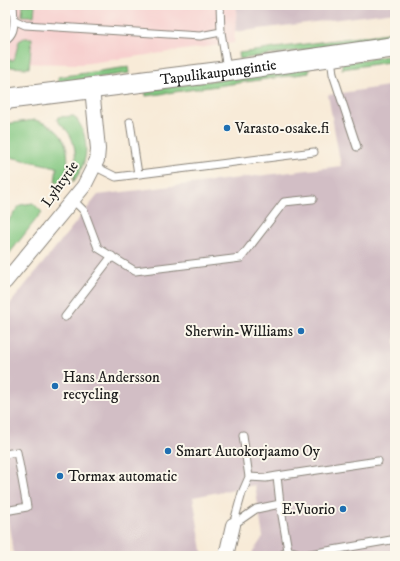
<svg xmlns="http://www.w3.org/2000/svg" width="400" height="561" font-family="'IM FELL DW Pica',serif">
<style>
.built{fill:#f7d0cf}
.industrial{fill:#d2bec5}
.green{fill:#84c882;stroke:#50724f}
.lines{fill:none;stroke-linecap:round;stroke-linejoin:round}
.service-casing{stroke:#8a847a;stroke-width:9}
.minor-casing{stroke:#8a847a;stroke-width:16}
.secondary-casing{stroke:#8a847a;stroke-width:22}
.service{stroke:#fff;stroke-width:7}
.minor{stroke:#fff;stroke-width:14}
.secondary{stroke:#fff;stroke-width:20}
.poi-dot{fill:#1f6fb2;stroke:#fbf7ec;stroke-width:1.5}
.labels{text-anchor:middle;dominant-baseline:central;stroke-width:4;stroke-linejoin:round;paint-order:stroke}
.street-label{font-size:15px;fill:#1c1c1c;stroke:#fbf7ec}
.poi-label{font-size:15px;fill:#1c1c1c;stroke:#fbf7ec;text-anchor:start}
</style>
<rect width="100%" height="100%" fill="#fbf7ec"/>
<filter id="ink" filterUnits="userSpaceOnUse"><feTurbulence type="fractalNoise" baseFrequency=".025" numOctaves="2"/><feDisplacementMap in="SourceGraphic" scale="8" xChannelSelector="R" yChannelSelector="G"/><feConvolveMatrix kernelMatrix="1 2 1 2 8 2 1 2 1" color-interpolation-filters="sRGB"/></filter>
<filter id="wash" filterUnits="userSpaceOnUse"><feTurbulence type="fractalNoise" baseFrequency=".012" numOctaves="4" result="noise"/><feDisplacementMap in="SourceGraphic" scale="16" xChannelSelector="R" yChannelSelector="G"/><feGaussianBlur stdDeviation="0.9" result="paint"/><feColorMatrix in="noise" values="0 0 0 0 0 0 0 0 0 0 0 0 0 0 0 0 0 1.4 0 .05"/><feComposite in="paint" operator="in"/></filter>
<g filter="url(#wash)">
<rect width="100%" height="100%" fill="#f8ebd8"/>
<!-- built -->
<path class="built" d="M 5,5 L 237,5 L 234,43 L 82,64 L 5,63 Z"/>
<!-- industrial -->
<path class="industrial" d="M 237,5 L 395,5 L 395,12 L 235,32 Z
M 395,85 L 395,556 L 250,556 L 263,537 L 255,485 L 193,497 L 203,556 L 14,556 L 5,504 L 5,310 L 98,195 L 341,166 L 328,95 Z"/>
<!-- green -->
<path class="green" d="M 23,5 L 35,5 L 34,16 L 22,16 Z
M 395,32 L 395,37 L 240,59 L 239,53 Z
M 24,38 L 32,38 L 29,68 L 5,67 L 5,60 L 14,60 L 19,41 Z
M 395,55 L 395,61 L 342,69 L 342,63 Z
M 128,67 L 129,73 L 59,83 L 58,77 Z
M 309,67 L 309,73 L 146,96 L 145,90 Z
M 74,116 C 86,129 90,152 81,169 C 79,174 76,178 73,182 C 76,166 78,146 68,132 C 65,128 60,124 57,120 L 58,117 Z
M 35,120 C 41,122 48,124 53,128 C 71,141 70,165 63,184 L 55,182 L 57,167 L 5,156 L 5,124 Z
M 33,203 L 42,212 L 5,259 L 5,225 L 20,205 Z"/>
</g>
<g filter="url(#ink)">
<g class="lines">
<!-- service casing -->
<g class="service-casing">
<path id="service" d="M 13,5 L 14,20 L 25,25 L 200,36 L 221,32
M 220,5 L 221,32 L 227,69
M 5,40 C 13,35 14,28 14,20
M 331,58 L 333,74 L 357,147
M 130,122 L 138,174
M 94,166 L 116,177 L 314,152
M 73,200 L 84,211 L 98,248 L 135,271 L 241,258 L 284,202 L 313,199
M 65,317 L 112,256
M 5,454 L 17,452 L 27,507 L 5,511
M 277,476 L 378,461
M 249,477 L 266,478 L 277,476 L 280,504 L 288,550 L 304,555 L 391,540
M 233,525 L 242,493 L 249,477 L 243,435
M 233,525 L 256,509 L 280,504
M 281,556 L 288,550"/>
</g>
<!-- minor casing -->
<g class="minor-casing">
<path id="minor" d="M 5,282 L 84,186 L 97,160 L 98,149 L 92,88
M 226,556 L 233,525"/>
</g>
<!-- secondary casing -->
<g class="secondary-casing">
<g id="secondary">
<path id="s1" d="M 5,99 L 228,71 L 395,47"/>
</g>
</g>
<!-- service -->
<use href="#service" class="service"/>
<!-- minor -->
<use href="#minor" class="minor"/>
<!-- secondary -->
<use href="#secondary" class="secondary"/>
</g>
</g>
<!-- markers -->
<g class="poi-dot">
<circle cx="227" cy="128" r="4"/>
<circle cx="301" cy="331" r="4"/>
<circle cx="55" cy="386" r="4"/>
<circle cx="168" cy="451" r="4"/>
<circle cx="60" cy="476" r="4"/>
<circle cx="343" cy="509" r="4"/>
</g>
<g class="labels">
<!-- street labels -->
<g class="street-label">
<text stroke="none"><textPath href="#s1" startOffset="215">Tapulikaupungintie</textPath></text>
<text transform="translate(60 184) rotate(-55)">Lyhtytie</text>
</g>
<!-- poi labels -->
<g class="poi-label">
<text x="235" y="128">Varasto-osake.fi</text>
<text x="293" y="331" text-anchor="end">Sherwin-Williams</text>
<text x="63" y="377">Hans Andersson<tspan x="63" dy="17">recycling</tspan></text>
<text x="176" y="451">Smart Autokorjaamo Oy</text>
<text x="68" y="476">Tormax automatic</text>
<text x="335" y="509" text-anchor="end">E.Vuorio</text>
</g>
</g>
<!-- margin -->
<rect width="400" height="561" fill="none" stroke="#fbf7ec" stroke-width="20"/>
</svg>
